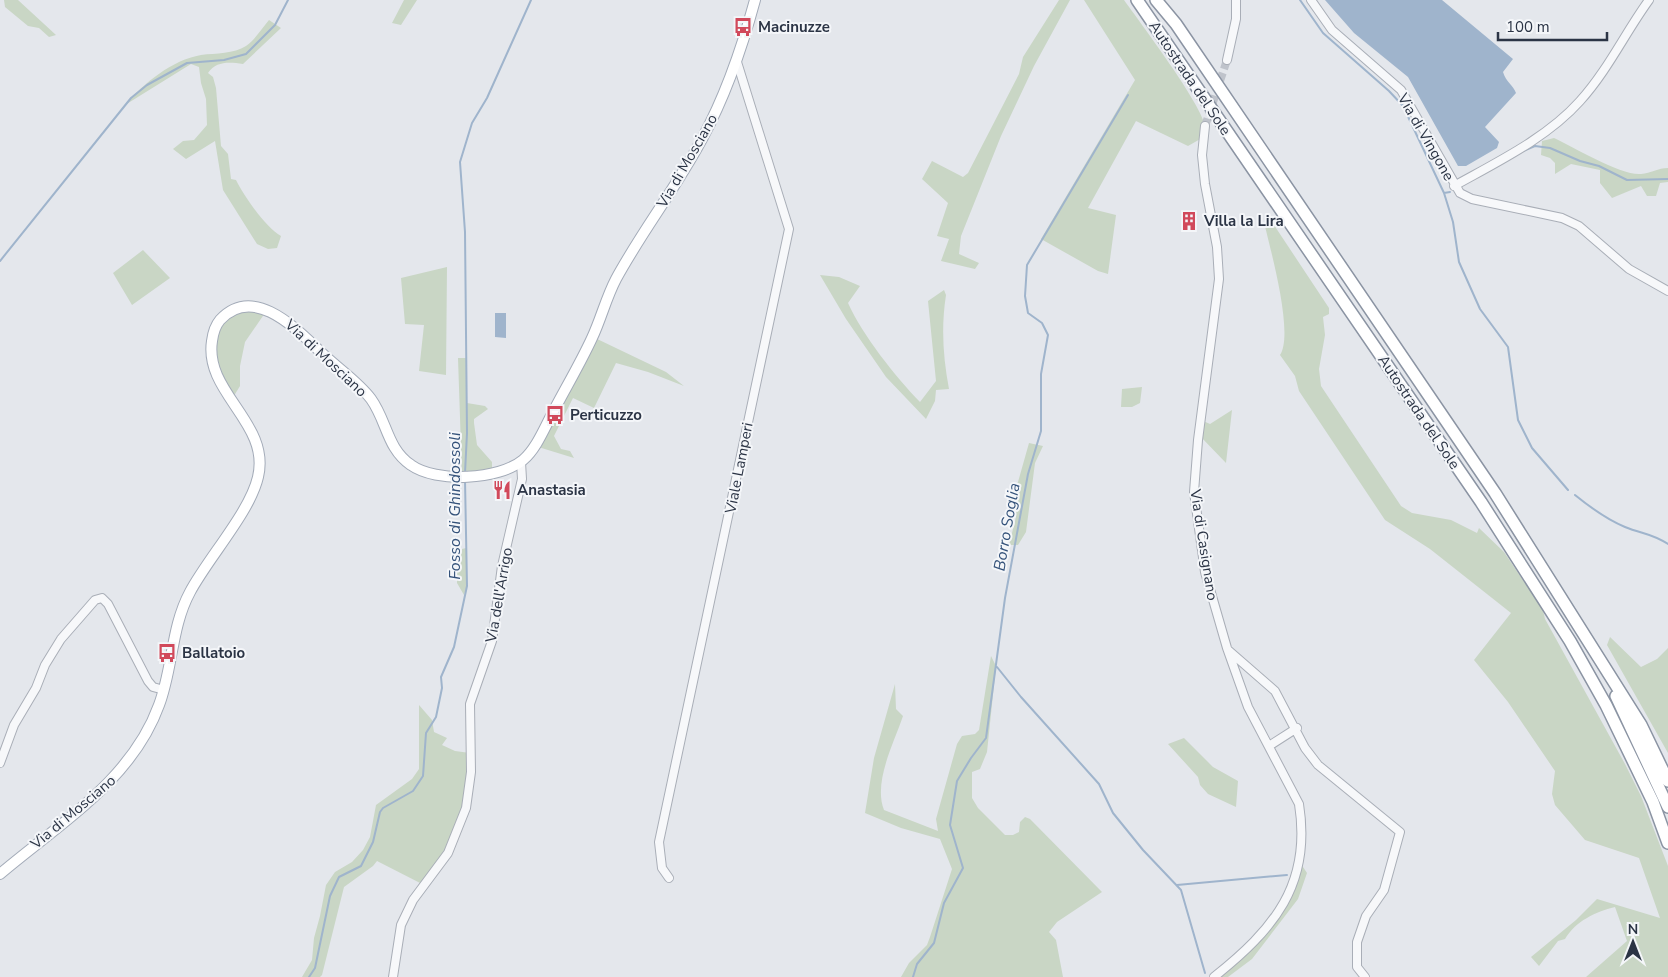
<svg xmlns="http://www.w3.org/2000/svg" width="1668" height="977" font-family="'Nunito Sans',sans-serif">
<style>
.green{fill:#c9d6c5}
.water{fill:#9fb4cc}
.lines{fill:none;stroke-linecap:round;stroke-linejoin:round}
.stream{stroke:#9fb4cc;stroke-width:2}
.minor-tunnel{stroke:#bfc3cb;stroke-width:8;stroke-dasharray:8 4;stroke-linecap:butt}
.minor-casing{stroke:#a9aeb7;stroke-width:10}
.major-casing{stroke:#a3abb8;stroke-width:12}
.highway-casing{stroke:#8b94a3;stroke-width:14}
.minor{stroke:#f7f8fa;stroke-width:8}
.major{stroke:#fff;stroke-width:10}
.highway{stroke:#fff;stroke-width:11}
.labels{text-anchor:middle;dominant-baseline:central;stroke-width:4;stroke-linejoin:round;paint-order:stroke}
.poi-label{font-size:15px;font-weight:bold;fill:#2b3445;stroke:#f4f6f9;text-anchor:start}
.street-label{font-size:15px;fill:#2b3445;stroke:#f4f6f9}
.water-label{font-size:16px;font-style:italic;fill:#34527a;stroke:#f4f6f9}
</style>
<rect width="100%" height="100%" fill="#e4e7ec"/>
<!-- green -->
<path class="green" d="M 4,0 L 18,0 L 56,35 L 49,37 L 39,28 L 28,26 L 5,7 Z
M 404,0 L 417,0 L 401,25 L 392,23 Z
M 1059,0 L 1070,0 L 1034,66 L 1001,136 L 961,236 L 959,254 L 979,263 L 975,269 L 941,261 L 949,239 L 937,236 L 948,203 L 922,179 L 932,161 L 963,177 L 968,173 L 1019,74 L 1023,57 Z
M 1084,0 L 1124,0 C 1139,21 1204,107 1205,127 C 1205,130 1203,135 1202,138 L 1188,146 L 1136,121 L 1088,208 L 1116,215 L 1108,274 L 1098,271 L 1041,239 L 1135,80 Z
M 269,20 L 281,28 L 243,64 C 229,62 216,61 208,73 L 213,77 L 216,88 L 221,146 L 228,154 L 231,179 L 236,180 C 244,196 266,228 281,236 L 277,248 L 268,249 L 257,244 L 223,190 L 215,141 L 186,159 L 173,149 L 183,141 L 194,140 L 207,125 L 206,99 L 201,83 L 199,67 L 191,64 L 125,105 C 144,83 172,60 201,55 C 216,53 234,54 246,46 C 255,40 262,28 269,20 Z
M 1554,138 C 1573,147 1622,176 1641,174 C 1651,173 1658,168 1668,168 L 1668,182 L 1660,183 L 1656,196 L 1647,196 L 1641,186 L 1612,198 L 1600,183 L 1600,170 L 1571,164 L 1555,174 L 1555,163 L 1550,158 L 1541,155 L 1542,141 Z
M 1272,222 L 1329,308 L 1329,314 L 1323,317 L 1325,335 L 1319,369 L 1321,386 L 1401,506 L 1412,513 L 1451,520 L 1477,533 L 1479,528 L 1504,552 L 1543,610 L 1545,619 L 1625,764 L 1641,796 L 1668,866 L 1668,977 L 1586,977 L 1627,941 L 1615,907 C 1595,912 1576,921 1565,939 L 1558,941 L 1539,966 L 1531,957 L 1576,920 L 1597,899 L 1660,918 L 1639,858 L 1585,840 L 1555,805 L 1552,794 L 1555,771 L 1508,702 L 1474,660 L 1511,613 L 1430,549 L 1385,520 L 1299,391 L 1295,376 L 1280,355 C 1294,334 1271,252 1265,226 Z
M 143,250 L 170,278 L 132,305 L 113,273 Z
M 447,267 L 446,375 L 419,371 L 424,325 L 405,324 L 401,278 Z
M 820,275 L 839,277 L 860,286 L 848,303 C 863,336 895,376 920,402 L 936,381 L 928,301 L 944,290 L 946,295 C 941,327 943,357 949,389 L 936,390 L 935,401 L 926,419 L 886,377 L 846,319 Z
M 267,310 L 245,342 L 240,366 L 240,386 L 232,399 L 211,352 C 226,307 220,313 267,310 Z
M 593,337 L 666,372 L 684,386 L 648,372 L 616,363 L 594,408 L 573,398 L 554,436 L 561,449 L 570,451 L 574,458 L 535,446 Z
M 458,358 L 466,358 L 467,403 L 485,406 L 488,409 L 474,419 L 474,423 L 477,445 L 492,462 L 492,472 L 462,477 Z
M 1142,387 L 1140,403 L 1132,407 L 1121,407 L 1122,389 Z
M 1232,410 L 1226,463 L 1199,435 L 1201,420 L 1210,424 Z
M 1029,443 L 1043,446 L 1035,463 L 1026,532 L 1018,545 L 1009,545 L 1016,517 L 1016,505 L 1010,500 L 1018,482 Z
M 466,548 L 467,586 L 464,595 L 457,583 L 457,563 L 462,549 Z
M 1610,637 L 1641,667 L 1657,659 L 1668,648 L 1668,753 L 1607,645 Z
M 991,656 L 996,666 L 987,752 L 980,769 L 972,772 L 972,798 L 978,808 L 1005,835 L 1013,835 L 1019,832 L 1020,822 L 1025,817 L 1030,819 L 1102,892 L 1057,922 L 1049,932 L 1056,940 L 1063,977 L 901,977 L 909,963 L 927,945 L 930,937 L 952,869 L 940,839 L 901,828 L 865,813 L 874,758 L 895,684 L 896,709 L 903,716 C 894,743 873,782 884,810 L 938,831 L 936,819 L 957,744 L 962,736 L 975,734 L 979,730 Z
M 419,705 L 432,720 L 434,732 L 447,738 L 442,745 L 455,751 L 470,753 L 466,808 L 448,853 L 424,885 L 377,861 L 373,866 L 344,887 L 322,975 L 320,977 L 302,977 L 312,960 L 314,938 L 320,916 L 326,885 L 335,872 L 352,862 L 363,850 L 370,837 L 376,805 L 412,779 L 419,769 Z
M 1184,738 L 1213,767 L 1238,781 L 1236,807 L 1208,794 L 1200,785 L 1198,777 L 1168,744 Z
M 1299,861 L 1307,873 L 1298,899 L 1252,959 L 1228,977 L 1214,977 L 1277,915 Z"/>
<!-- water -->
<path class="water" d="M 1325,0 L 1442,0 L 1513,59 L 1503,72 C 1506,82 1513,85 1516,93 L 1485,127 L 1499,142 L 1497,148 L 1466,166 L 1458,166 L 1408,77 L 1354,33 Z
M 495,313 L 506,313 L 506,338 L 495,337 Z"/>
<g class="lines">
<!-- stream -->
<path class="stream" d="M 1300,0 L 1323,33 L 1389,91 L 1403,106 L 1444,193 L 1453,222 L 1459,262 L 1480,309 L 1508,347 L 1518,420 L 1532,448 L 1568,490
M 1523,151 L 1535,146 L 1550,148 L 1580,161 L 1599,166 L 1627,180 L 1668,179
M 1444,193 L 1450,192
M 0,261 L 131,98 L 147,85 L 187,63 L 224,60 L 246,54 L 275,25 L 288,0
M 465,473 L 467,433 L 465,232 L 460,162 L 472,123 L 487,98 L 531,0
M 1575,495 C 1591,508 1606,519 1625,527 C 1642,534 1651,533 1668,544
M 997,667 L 1021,697 L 1099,784 L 1113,813 L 1143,850 L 1181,890 L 1205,973
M 1177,885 L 1287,875
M 309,977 L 315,968 L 330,896 L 339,877 L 361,866 L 373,842 L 380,812 L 383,808 L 413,791 L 423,776 L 426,733 L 436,717 L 442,688 L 441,677 L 454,647 L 467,586 L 465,480
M 913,977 L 917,964 L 934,943 L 944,903 L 963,868 L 950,825 L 957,781 L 971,758 L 986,738 L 1005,598 L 1028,474 L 1041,431 L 1041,374 L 1048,335 L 1042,323 L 1028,313 L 1025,296 L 1027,265 L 1128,95"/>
<!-- minor-tunnel -->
<path class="minor-tunnel" d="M 1205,126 L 1227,60"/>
<!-- minor casing -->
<g class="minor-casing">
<path id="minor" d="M 1311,0 L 1332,30 L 1401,90 L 1460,193 L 1472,199 L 1562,218 L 1579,226 L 1629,269 L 1668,291
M 1227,60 L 1236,19 L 1236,0
M 1205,126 L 1202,155 L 1205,184 L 1217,247 L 1219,279 L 1198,440 L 1194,492 L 1205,572 L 1227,648 L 1248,707 L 1299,804 C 1312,885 1273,930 1214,977
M 1454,186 C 1497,162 1547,138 1580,101 C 1608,70 1625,33 1649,0
M 1228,650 L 1275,691 L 1305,748 L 1318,765 L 1400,832 L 1384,890 L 1366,916 L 1357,942 L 1357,967 L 1365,977
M 1269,746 L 1297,728
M 0,763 L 14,725 L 36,688 L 45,665 L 61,639 L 95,600 L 102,598 L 108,604 L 148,681 L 153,687 L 164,690
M 669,878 L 662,868 L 659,842 L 789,229 L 737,62
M 393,977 L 401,925 L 413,900 L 448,853 L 466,808 L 471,772 L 470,704 L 492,641 L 502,566 L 522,479 L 521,462"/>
</g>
<!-- major casing -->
<g class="major-casing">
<path id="major" d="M 0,874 C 59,824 132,780 159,705 C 173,668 171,627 190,592 C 208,558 250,512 258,477 C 271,423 204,393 212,341 C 213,333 215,326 220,320 C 255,282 300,333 325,356 C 340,370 359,383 371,399 C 387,421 387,449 411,465 C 436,483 499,480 523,460 C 536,449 544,429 552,414 C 565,389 580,364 592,338 C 601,319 606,298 616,279 C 642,231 676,188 702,139 C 726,95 742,48 755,0"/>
</g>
<!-- highway casing -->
<g class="highway-casing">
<path id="highway" d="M 1137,0 L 1481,502 L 1570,641 L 1606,705 L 1653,802 L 1668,843
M 1156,0 L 1176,24 L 1495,493 L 1641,725 L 1668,781
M 1616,696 L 1668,807"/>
</g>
<!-- minor -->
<use href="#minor" class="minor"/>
<!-- major -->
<use href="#major" class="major"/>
<!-- highway -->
<use href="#highway" class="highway"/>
</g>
<!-- icons -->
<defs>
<g id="bus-bare" transform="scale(1.5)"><path d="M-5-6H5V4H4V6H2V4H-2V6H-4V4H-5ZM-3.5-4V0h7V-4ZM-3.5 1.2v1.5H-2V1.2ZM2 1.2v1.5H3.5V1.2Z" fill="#d1495b" stroke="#f4f6f9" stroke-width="2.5" paint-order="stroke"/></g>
<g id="building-bare" transform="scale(1.5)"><path d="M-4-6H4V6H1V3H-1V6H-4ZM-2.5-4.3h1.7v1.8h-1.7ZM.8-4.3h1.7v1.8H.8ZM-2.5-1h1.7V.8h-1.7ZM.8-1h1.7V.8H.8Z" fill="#d1495b" stroke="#f4f6f9" stroke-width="2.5" paint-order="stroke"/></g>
<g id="restaurant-bare" transform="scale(1.5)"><path d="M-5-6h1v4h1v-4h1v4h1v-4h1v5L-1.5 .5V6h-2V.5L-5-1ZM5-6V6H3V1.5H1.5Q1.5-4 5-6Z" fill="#d1495b" stroke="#f4f6f9" stroke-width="2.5" paint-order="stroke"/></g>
</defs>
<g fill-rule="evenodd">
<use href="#bus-bare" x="743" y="27"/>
<use href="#building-bare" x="1189" y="221"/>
<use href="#bus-bare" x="555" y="415"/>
<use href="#restaurant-bare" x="502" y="490"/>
<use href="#bus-bare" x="167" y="653"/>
</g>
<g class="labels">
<!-- poi labels -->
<g class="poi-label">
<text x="758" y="27">Macinuzze</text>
<text x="1204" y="221">Villa la Lira</text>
<text x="570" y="415">Perticuzzo</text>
<text x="517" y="490">Anastasia</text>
<text x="182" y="653">Ballatoio</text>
</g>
<!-- street labels -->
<g class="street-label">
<text transform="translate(1190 78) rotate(56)">Autostrada del Sole</text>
<text transform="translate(1426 137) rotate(60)">Via di Vingone</text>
<text transform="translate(687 161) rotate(-60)">Via di Mosciano</text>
<text transform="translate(326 358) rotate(43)">Via di Mosciano</text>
<text transform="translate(1419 412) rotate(56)">Autostrada del Sole</text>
<text transform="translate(739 468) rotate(-79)">Viale Lamperi</text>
<text transform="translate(1204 545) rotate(81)">Via di Casignano</text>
<text transform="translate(499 595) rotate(-80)">Via dell'Arrigo</text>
<text transform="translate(73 812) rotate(-40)">Via di Mosciano</text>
</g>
<!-- water labels -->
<g class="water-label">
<text transform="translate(455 506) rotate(-90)">Fosso di Ghindossoli</text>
<text transform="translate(1007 527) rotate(-80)">Borro Soglia</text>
</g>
</g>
<!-- north arrow -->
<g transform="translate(1633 942)" stroke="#f4f6f9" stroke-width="4" paint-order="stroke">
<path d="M0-4L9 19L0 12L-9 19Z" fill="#2b3445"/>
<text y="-8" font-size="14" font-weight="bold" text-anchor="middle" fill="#2b3445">N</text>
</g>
<!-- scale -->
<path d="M1498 32v8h109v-8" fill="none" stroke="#2b3445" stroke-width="2.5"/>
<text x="1506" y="32" font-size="15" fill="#2b3445" stroke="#f4f6f9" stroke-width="4" paint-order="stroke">100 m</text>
</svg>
